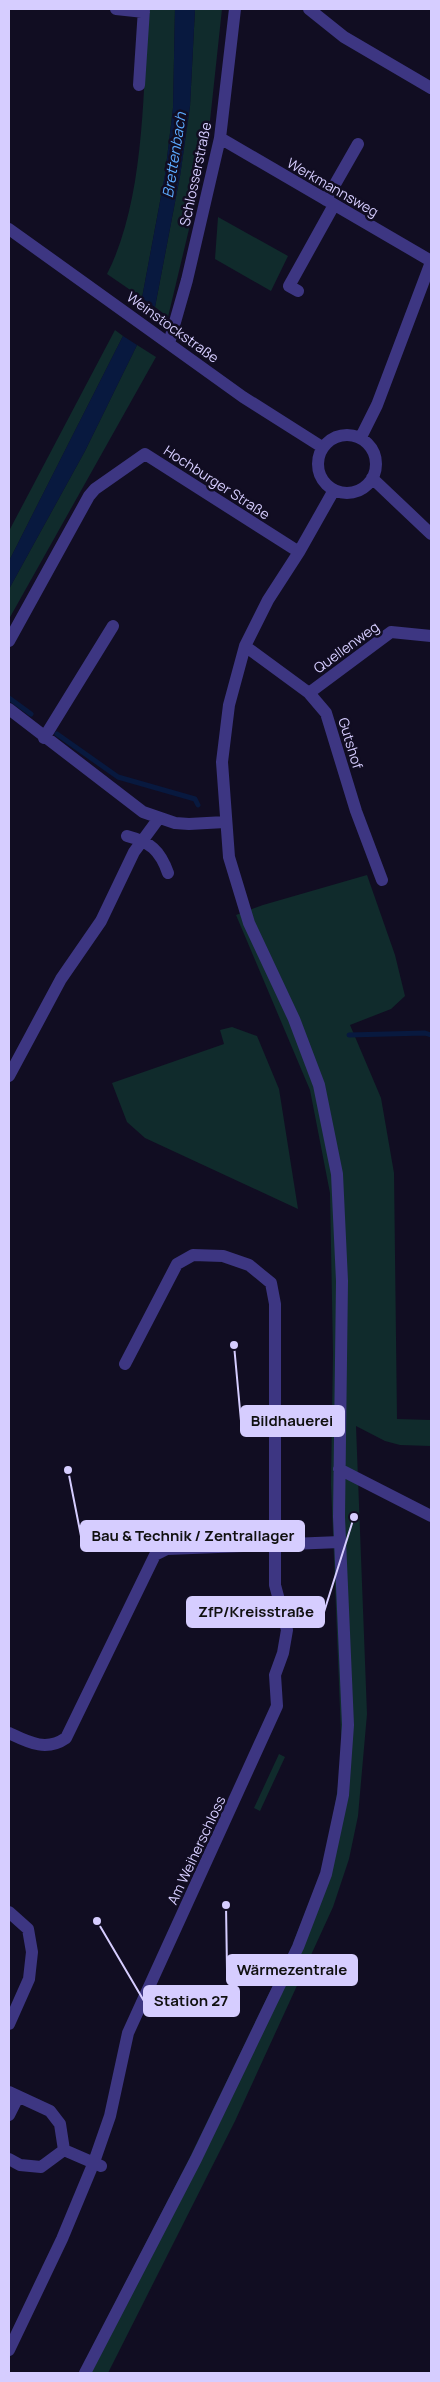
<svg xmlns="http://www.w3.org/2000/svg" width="440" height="2382" font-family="Manrope,sans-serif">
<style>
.green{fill:#102b2c}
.water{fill:#08193f}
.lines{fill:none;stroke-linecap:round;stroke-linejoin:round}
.stream{stroke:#08193f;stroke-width:5}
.minor{stroke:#3d3682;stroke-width:12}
.labels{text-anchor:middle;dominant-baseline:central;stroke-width:5;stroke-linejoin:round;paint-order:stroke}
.street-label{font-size:14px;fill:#d6cdff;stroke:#110d22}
.water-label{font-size:15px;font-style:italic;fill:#5baaff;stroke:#110d22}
.leader{fill:none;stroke:#d6cdff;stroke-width:2}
.callout-dot{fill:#d6cdff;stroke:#110d22;stroke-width:2}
.callout{fill:#d6cdff;stroke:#d6cdff;stroke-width:2}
.callout-label{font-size:15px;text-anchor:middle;font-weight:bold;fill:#111}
</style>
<rect width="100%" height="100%" fill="#110d22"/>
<!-- green -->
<path class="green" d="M 148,9 L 175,9 L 173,108 L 165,175 L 142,298 L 107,274 C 145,200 143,91 148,9 Z
M 195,9 L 222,9 L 206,158 L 168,317 L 155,307 L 180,176 L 190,106 Z
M 218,217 L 288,256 L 271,291 L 215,259 Z
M 115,330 L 123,336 L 9,561 L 9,531 Z
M 137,345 L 156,357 L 9,619 L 9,589 L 85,451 Z
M 367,875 L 395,955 L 405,996 L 391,1009 L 350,1025 L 381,1098 L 394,1173 L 397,1419 L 431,1420 L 431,1446 L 400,1445 L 385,1441 L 356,1426 L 367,1714 L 358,1816 L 349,1859 L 333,1907 L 235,2121 L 108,2373 L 79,2373 L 188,2161 L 292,1946 L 327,1857 L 342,1760 L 331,1484 L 333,1353 L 330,1193 L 310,1090 L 236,915 L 263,905 Z
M 232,1027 L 257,1036 L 279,1089 L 298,1209 L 145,1138 L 127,1122 L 112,1083 L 224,1044 L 220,1030 Z
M 279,1754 L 285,1757 L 260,1811 L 254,1808 Z"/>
<!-- water -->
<path class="water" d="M 175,9 L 195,9 L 190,106 L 180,176 L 155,307 L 142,298 L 165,175 L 173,108 Z
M 123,336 L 137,345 L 85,451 L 9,589 L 9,561 Z"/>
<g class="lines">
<!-- stream -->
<path class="stream" d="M 9,698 L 31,714
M 57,734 L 118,777 L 195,799 L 198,805
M 349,1035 L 425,1033 L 431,1035"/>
<!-- minor -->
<path class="minor" d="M 116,9 L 144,12
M 309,9 L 344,37 L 431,88
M 139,85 L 144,9
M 220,138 L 431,261
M 326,200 L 358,144
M 9,229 L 243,397 L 322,447
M 298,291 L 289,286 L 334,205
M 169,343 L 187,280 L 220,138 L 235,9
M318 464a29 29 0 1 1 58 0a29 29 0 1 1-58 0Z
M 361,437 L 377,405 L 431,262
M 372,478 L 431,534
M 9,641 L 89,496 L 95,489 L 145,454 L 299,552
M 245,646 L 309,693 L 326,713 L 356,811 L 382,880
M 309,693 L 391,632 L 431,636
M 9,709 L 143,812 L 175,823 L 189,824 L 225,822
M 44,738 L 113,626
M 127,836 C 150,842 160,850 168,873
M 9,1076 L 61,979 L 101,921 L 134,852 L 159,818
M 339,1469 L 431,1516
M 161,1531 L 167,1549
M 9,1733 C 28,1742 46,1752 66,1738 L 155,1555 L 167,1549 L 340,1542
M 9,1912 L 28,1929 L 32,1952 L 29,1979 L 9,2024
M 9,2092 L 50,2111 L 60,2124 L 64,2150 L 41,2167 L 20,2165 L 9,2159
M 9,2115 L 18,2097
M 64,2150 L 101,2166
M 9,2350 L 62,2239 L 94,2162 L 110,2116 L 128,2033 L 277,1706 L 275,1675 L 283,1653 L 287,1630 L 275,1585 L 275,1304 L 271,1283 L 249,1265 L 223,1256 L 193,1255 L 177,1264 L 125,1364
M 85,2373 L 196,2159 L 298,1947 L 326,1874 L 343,1795 L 348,1725 L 339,1517 L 342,1281 L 337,1174 L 319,1085 L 294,1019 L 249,923 L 229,857 L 222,762 L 229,705 L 245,646 L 268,600 L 299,552 L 334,490"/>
</g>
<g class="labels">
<!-- street labels -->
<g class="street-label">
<text transform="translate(195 174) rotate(-78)">Schlosserstraße</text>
<text transform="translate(333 187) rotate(30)">Werkmannsweg</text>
<text transform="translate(173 327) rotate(36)">Weinstockstraße</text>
<text transform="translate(217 482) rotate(33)">Hochburger Straße</text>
<text transform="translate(346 647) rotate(-36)">Quellenweg</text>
<text transform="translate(351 743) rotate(73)">Gutshof</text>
<text transform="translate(196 1850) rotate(-65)">Am Weiherschloss</text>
</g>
<!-- water labels -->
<g class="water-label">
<text transform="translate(174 155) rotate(-81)">Brettenbach</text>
</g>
</g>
<!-- callouts -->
<path class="leader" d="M234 1345L241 1421M68 1470L81 1536M354 1517L324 1612M226 1905L227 1970M97 1921L144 2001"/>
<g class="callout-dot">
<circle cx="234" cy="1345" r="5"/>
<circle cx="68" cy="1470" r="5"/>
<circle cx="354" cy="1517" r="5"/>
<circle cx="226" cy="1905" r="5"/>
<circle cx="97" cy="1921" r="5"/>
</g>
<g class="callout">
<rect x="241" y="1406" width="103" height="30" rx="5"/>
<rect x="81" y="1521" width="223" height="30" rx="5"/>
<rect x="187" y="1597" width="137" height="30" rx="5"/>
<rect x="227" y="1955" width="130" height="30" rx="5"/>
<rect x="144" y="1986" width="95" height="30" rx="5"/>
</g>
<g class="callout-label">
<text x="292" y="1426">Bildhauerei</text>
<text x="193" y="1541">Bau &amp; Technik / Zentrallager</text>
<text x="256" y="1617">ZfP/Kreisstraße</text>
<text x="292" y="1975">Wärmezentrale</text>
<text x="191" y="2006">Station 27</text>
</g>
<!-- border -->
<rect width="440" height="2382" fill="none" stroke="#d6cdff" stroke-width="20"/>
</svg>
